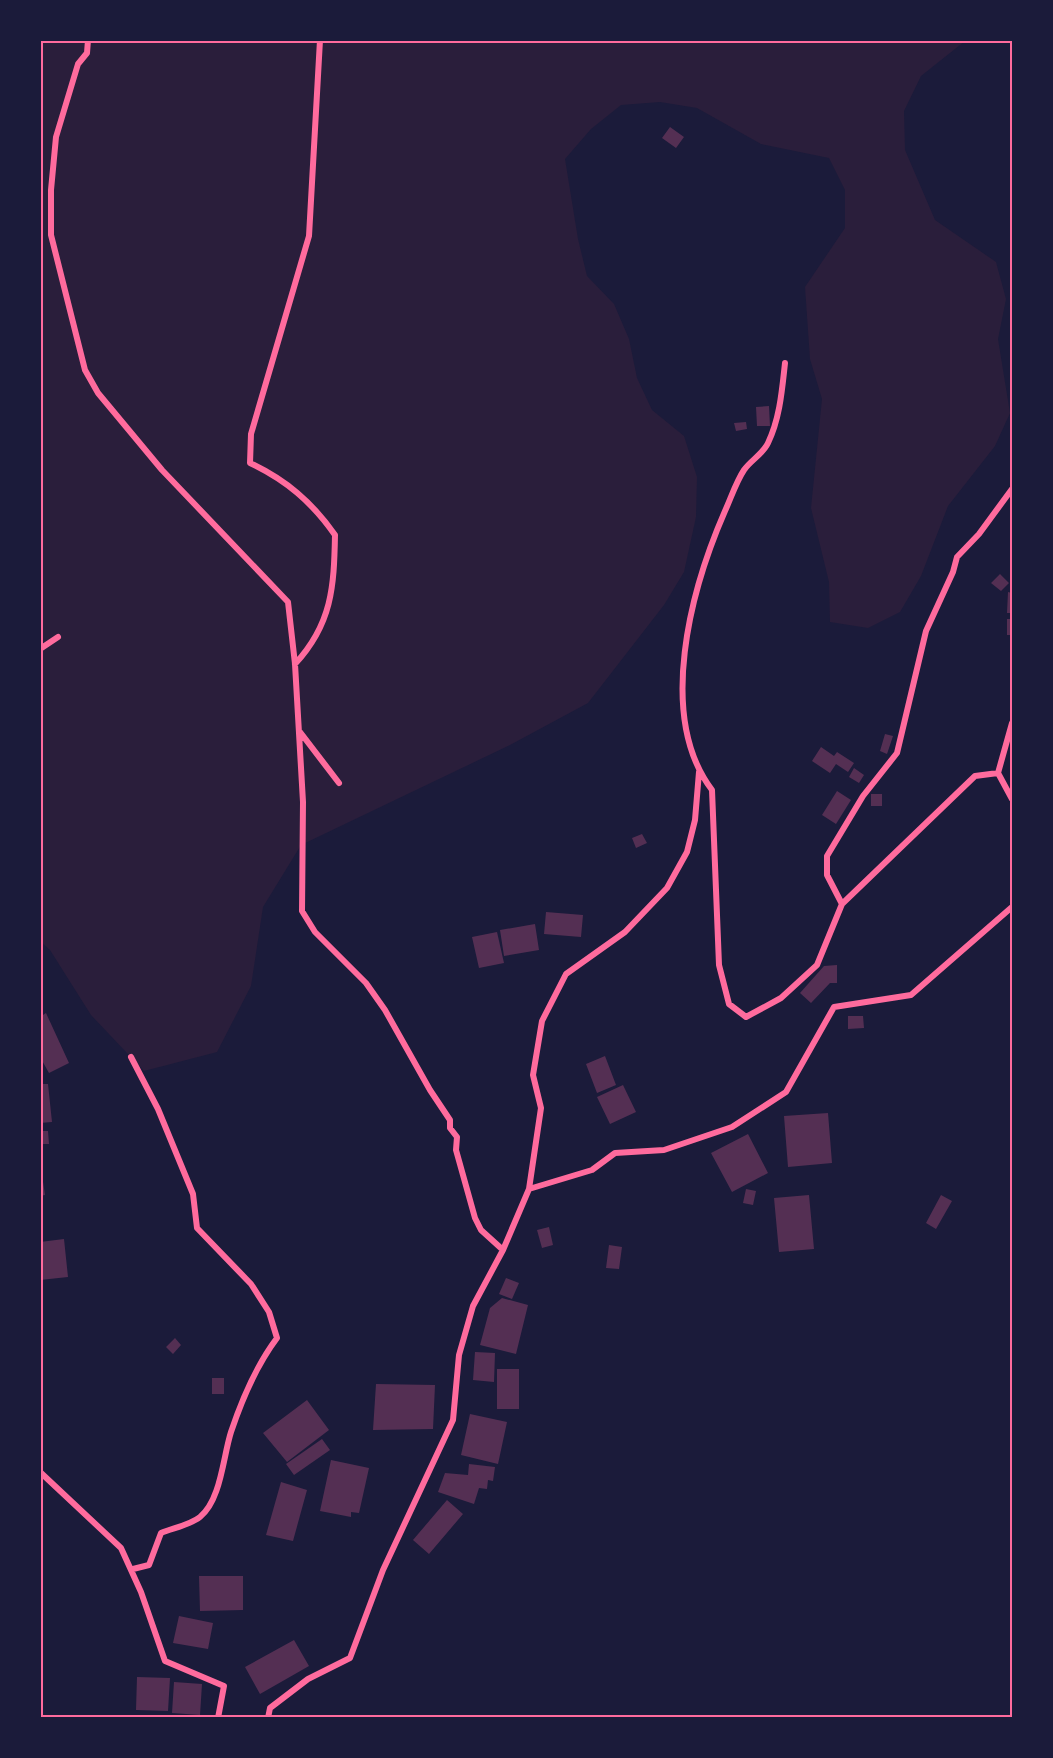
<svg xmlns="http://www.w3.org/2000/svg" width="1053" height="1758" font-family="'Sofia Sans Condensed',sans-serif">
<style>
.green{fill:#2a1e3b}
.building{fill:#542f53}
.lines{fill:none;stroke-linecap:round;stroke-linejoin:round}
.minor{stroke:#ff6b9d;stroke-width:6}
.neatline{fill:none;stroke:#ff6b9d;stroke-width:2}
</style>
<rect width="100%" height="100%" fill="#1b1b3a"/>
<!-- green -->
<path class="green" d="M 40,41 L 965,41 L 921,76 L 904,111 L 905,150 L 935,220 L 996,262 L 1006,299 L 998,339 L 1010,413 L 995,446 L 948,506 L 921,576 L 900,612 L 868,628 L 830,622 L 829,582 L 811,508 L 822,399 L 810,359 L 805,287 L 845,228 L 845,190 L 829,158 L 761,144 L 697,108 L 660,102 L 621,105 L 591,129 L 565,159 L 578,239 L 587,276 L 614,304 L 629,339 L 637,378 L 652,410 L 684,436 L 697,477 L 696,517 L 684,572 L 664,605 L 588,703 L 510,745 L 301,845 L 263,907 L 251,986 L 217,1052 L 144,1071 L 91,1015 L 50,950 L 41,942 Z"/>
<!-- building -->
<path class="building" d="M 670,127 L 684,137 L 676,148 L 662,138 Z
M 769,406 L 770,426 L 757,426 L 756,407 Z
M 746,422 L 747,429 L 736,431 L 734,423 Z
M 1000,574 L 1009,583 L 1001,591 L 991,583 Z
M 1008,592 L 1012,593 L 1012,613 L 1007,613 Z
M 1007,619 L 1012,619 L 1012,635 L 1007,635 Z
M 885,734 L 893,736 L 887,754 L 880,751 Z
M 821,747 L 834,756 L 837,752 L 854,763 L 848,772 L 836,764 L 830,773 L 812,761 Z
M 854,768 L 864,775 L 859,783 L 849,777 Z
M 837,791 L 851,800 L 836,824 L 822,815 Z
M 871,794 L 882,794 L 882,806 L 871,806 Z
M 642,834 L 647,843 L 636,848 L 632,838 Z
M 546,912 L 583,915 L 581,937 L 544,934 Z
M 535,924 L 539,950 L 504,956 L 500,930 Z
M 497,932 L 504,963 L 479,968 L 472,937 Z
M 837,965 L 837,983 L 830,983 L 811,1003 L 800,993 L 824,966 Z
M 46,1013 L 69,1063 L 49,1073 L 40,1057 L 40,1017 Z
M 848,1016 L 863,1016 L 864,1028 L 848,1029 Z
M 605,1056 L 616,1085 L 597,1093 L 586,1064 Z
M 40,1084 L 48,1084 L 52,1122 L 40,1123 Z
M 623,1085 L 636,1112 L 610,1124 L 597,1097 Z
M 828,1113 L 832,1163 L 788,1167 L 784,1116 Z
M 40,1131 L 48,1131 L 49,1144 L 40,1144 Z
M 748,1134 L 768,1173 L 732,1192 L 711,1153 Z
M 42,1175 L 45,1195 L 40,1196 L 40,1176 Z
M 746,1189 L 756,1191 L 753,1205 L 743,1203 Z
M 809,1195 L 814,1249 L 779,1252 L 774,1198 Z
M 941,1195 L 952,1201 L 936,1229 L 926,1223 Z
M 549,1227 L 553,1245 L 542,1248 L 537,1230 Z
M 64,1239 L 68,1277 L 40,1280 L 40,1242 Z
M 609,1245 L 622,1247 L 619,1269 L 606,1268 Z
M 506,1278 L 519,1283 L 512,1299 L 499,1294 Z
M 502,1298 L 528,1305 L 516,1354 L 480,1345 L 490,1308 Z
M 175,1338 L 181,1345 L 173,1354 L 166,1347 Z
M 475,1352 L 495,1353 L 494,1382 L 473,1380 Z
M 497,1369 L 519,1369 L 519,1409 L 497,1409 Z
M 212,1378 L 224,1378 L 224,1394 L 212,1394 Z
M 376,1384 L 435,1385 L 433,1429 L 373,1430 Z
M 307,1400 L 329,1430 L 287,1462 L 263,1433 Z
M 470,1414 L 507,1422 L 498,1464 L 461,1455 Z
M 322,1439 L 330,1450 L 294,1475 L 286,1464 Z
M 331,1460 L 369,1468 L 359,1513 L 351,1512 L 351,1517 L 320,1511 Z
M 469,1464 L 495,1467 L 493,1481 L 488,1480 L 487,1489 L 479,1488 L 474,1504 L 438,1492 L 445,1473 L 468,1475 Z
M 281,1482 L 307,1490 L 293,1541 L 266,1535 Z
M 447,1500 L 463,1514 L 429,1554 L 413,1540 Z
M 199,1576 L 243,1576 L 243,1610 L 200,1611 Z
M 179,1616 L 213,1623 L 208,1649 L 173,1643 Z
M 294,1640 L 309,1666 L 260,1694 L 245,1667 Z
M 137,1677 L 170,1678 L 168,1711 L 136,1710 Z
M 174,1682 L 202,1684 L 200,1715 L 172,1713 Z"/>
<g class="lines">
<!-- minor -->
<path class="minor" d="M 88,40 L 87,53 L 78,64 L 56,137 L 51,190 L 51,235 L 85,370 L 98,393 L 162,470 L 288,602 L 295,664 L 303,802 L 302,911 L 315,932 L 366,983 L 385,1010 L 430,1090 L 450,1120 L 450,1128 L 457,1137 L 456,1150 L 475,1218 L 481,1230 L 503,1250
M 785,363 C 782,390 780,418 768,443 C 763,454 751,460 744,470 C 736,482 731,498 725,511 C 691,589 656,716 712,790 L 719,965 L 729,1004 L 746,1017 L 781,998 L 817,965 L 842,904 L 975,776 L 998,773
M 40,649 L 58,637
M 295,664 C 332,624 334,587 335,535 C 312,502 286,480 250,463 L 251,434 L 309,236 L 320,40
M 1012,723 L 998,773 L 1012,799
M 300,732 L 339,783
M 842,904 L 827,875 L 827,856 L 863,796 L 897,753 L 926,631 L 953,572 L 957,557 L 979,534 L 1012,489
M 131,1057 L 158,1109 L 193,1194 L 197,1228 L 251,1284 L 269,1312 L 277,1338 C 256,1366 242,1399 231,1432 C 223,1457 221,1500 200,1517 C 190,1525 173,1528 161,1533 L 149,1565 L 133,1569
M 529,1189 L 592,1170 L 615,1153 L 664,1150 L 732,1127 L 786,1092 L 834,1007 L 911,995 L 1012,907
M 40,1472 L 121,1548 L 141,1592 L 165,1661 L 224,1686 L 218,1718
M 268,1718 L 270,1708 L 308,1679 L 350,1658 L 383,1570 L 453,1420 L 459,1355 L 473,1306 L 503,1250 L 529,1189 L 541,1108 L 533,1075 L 542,1021 L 566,974 L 625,932 L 667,888 L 687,852 L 695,820 L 699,772"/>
</g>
<!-- border -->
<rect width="1053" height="1758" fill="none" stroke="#1b1b3a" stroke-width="84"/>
<rect x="42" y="42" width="969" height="1674" class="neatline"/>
</svg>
